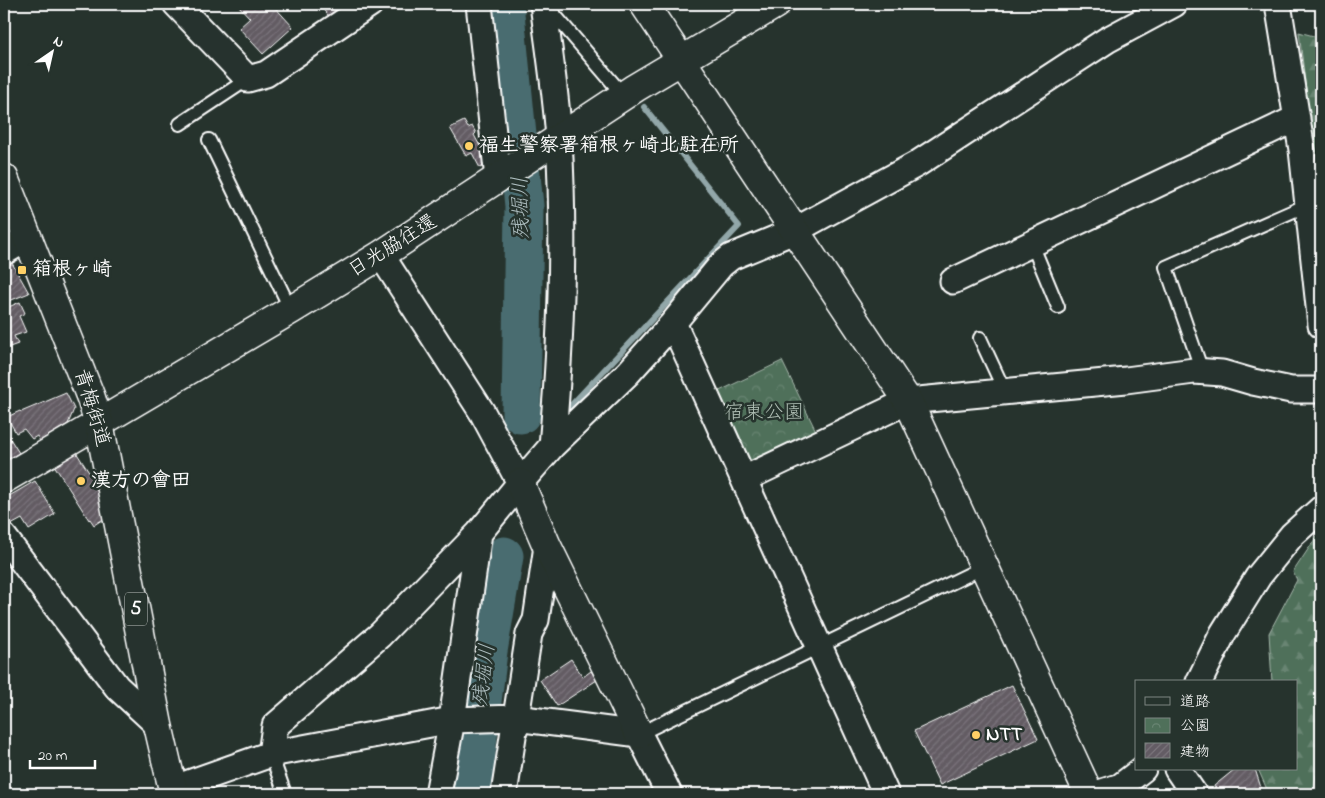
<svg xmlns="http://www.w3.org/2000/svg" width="1325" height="798" font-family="'Indie Flower','Klee One',sans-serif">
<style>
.forest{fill:url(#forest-firs);stroke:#a7b8ac}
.park{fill:url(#park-crowns);stroke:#a7b8ac}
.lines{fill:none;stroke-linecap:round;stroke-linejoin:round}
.stream{stroke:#92a7a9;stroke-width:6}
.river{stroke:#496c70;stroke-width:39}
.building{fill:url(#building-hatch);stroke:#fff}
.lane-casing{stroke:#fff;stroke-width:16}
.street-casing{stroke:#fff;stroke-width:29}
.secondary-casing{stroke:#fff;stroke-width:31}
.primary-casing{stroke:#fff;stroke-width:31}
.lane{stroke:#26332d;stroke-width:12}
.street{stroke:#26332d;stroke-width:25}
.secondary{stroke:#26332d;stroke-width:28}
.primary{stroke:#26332d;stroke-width:28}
.poi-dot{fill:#ffd166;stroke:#26332d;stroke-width:2}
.labels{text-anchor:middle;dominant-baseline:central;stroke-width:5;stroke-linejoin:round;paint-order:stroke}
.shield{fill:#26332d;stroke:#bec2c0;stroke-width:1}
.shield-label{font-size:19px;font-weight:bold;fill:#fff}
.poi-label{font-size:20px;font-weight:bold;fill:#fff;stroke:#26332d;text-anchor:start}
.street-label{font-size:20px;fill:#fff;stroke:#26332d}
.park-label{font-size:20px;fill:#b0bfb5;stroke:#26332d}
.water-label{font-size:21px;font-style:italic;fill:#adbdbf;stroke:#26332d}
</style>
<defs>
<pattern id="forest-firs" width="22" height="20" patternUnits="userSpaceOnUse" patternTransform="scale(1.25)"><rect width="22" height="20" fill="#4f705a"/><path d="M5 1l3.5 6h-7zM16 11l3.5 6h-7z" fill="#698573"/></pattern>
<pattern id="park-crowns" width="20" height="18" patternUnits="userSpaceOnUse" patternTransform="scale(1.25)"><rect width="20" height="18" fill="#4f705a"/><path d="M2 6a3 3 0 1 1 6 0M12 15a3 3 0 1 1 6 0" fill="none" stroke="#698573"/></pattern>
<pattern id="building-hatch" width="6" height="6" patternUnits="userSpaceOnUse" patternTransform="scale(1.25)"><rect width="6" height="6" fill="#635c64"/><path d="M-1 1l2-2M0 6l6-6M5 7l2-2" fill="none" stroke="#7a747b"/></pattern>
</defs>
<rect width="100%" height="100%" fill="#26332d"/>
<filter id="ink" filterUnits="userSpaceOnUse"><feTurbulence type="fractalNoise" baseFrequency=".02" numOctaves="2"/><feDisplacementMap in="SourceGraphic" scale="10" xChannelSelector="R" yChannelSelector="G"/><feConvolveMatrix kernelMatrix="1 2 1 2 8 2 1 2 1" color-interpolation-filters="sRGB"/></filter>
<g filter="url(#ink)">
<!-- forest -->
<path class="forest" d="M 1299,32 L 1321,38 L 1321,213 Z
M 1321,530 L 1321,774 L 1316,775 L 1313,794 L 1269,794 L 1258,769 L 1296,769 L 1296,682 L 1272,682 L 1269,633 L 1297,580 L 1293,572 Z"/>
<!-- park -->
<path class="park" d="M 782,361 L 816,431 L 745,465 L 711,395 Z"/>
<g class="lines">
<!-- stream -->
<path class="stream" d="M 521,414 L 547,417
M 562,415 L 739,226 L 644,107"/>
<!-- river -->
<path class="river" d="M 504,4 L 524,206 L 521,414
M 471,794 L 488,651 L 504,556"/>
</g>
<!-- building -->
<path class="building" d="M 237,4 L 272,4 L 293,27 L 263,54 L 239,28 L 250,18 Z
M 318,4 L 357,4 L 335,23 Z
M 464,121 L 468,128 L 472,126 L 476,133 L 474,135 L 489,163 L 480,168 L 472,153 L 466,156 L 450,128 Z
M 8,256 L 29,293 L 4,303 L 4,258 Z
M 20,302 L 25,313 L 19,316 L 26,332 L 14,336 L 18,344 L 4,349 L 4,309 Z
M 66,393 L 74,409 L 68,424 L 40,441 L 37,436 L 32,439 L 24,429 L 16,433 L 7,417 L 20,411 L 21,412 Z
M 4,429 L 19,453 L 4,462 Z
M 76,452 L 104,496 L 105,518 L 94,525 L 90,519 L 89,520 L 54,465 Z
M 35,481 L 55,514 L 29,530 L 22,519 L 9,526 L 4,517 L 4,499 Z
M 571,659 L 583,677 L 591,671 L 597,680 L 557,706 L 540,680 Z
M 1012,685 L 1038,739 L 940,785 L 914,731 Z
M 1235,769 L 1255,769 L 1263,794 L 1217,794 L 1214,786 Z"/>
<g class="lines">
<!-- lane casing -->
<g class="lane-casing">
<path id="lane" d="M 547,6 L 624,96
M 180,124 L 248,79
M 209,140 L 291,310
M 1032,244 L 1058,307
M 980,338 L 1005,392
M 1202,371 L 1166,267 L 1307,205
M 639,734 L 984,567
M 271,754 L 285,794"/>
</g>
<!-- street casing -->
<g class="street-casing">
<path id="street" d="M 176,4 L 248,79 L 266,74 L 370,4
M 479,4 L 498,179
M 543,4 C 549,49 556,94 559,139 C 565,242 561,345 552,446
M 1278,4 L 1302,150 L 1321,325
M 4,252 L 28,238
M 381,255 L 482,412 L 520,483
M 953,281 L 1297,118
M 673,323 L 886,794
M 744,479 L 908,401 L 1126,380 L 1194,371 L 1222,373 L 1253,382 L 1291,390 L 1321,390
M 4,537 L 117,687 L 158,725
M 1199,682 L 1223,633 L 1258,577 L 1292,535 L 1321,509
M 271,754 L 275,726 L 380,635 L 479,533 L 520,483 L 552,446 L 628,373 L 673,323 L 721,265 L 731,257 L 794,231 L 917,164 L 1107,40 L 1174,4
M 1177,769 L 1194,794
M 172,789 L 271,754 L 452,720 L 516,718 L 639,734 L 669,794
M 438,794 L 452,720 L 479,533
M 504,794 L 529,634 L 536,620 L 547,546
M 1096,794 L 1121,786 L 1143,769"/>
</g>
<!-- secondary casing -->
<g class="secondary-casing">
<path id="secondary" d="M 644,4 L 908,401 L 1089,794
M 4,479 L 291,310 L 381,255 L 635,88 L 776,4
M 520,483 L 547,546 L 639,734"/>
</g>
<!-- primary casing -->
<g class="primary-casing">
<path id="primary" d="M 4,178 L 91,398 L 99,423 L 158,725 L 174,794"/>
</g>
<!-- lane -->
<use href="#lane" class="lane"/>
<!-- street -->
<use href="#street" class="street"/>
<!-- secondary -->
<use href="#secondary" class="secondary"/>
<!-- primary -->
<use href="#primary" class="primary"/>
</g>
</g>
<!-- markers -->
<g class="poi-dot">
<circle cx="469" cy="146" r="5"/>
<rect x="17" y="265" width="10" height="10" rx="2.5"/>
<circle cx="81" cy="481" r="5"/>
<circle cx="976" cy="735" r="5"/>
</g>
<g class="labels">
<!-- shield labels -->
<rect class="shield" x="125" y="592.5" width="22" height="33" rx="4"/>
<g class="shield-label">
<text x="136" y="609">5</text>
</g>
<!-- poi labels -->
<g class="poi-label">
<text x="479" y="146">福生警察署箱根ヶ崎北駐在所</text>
<text x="32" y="270">箱根ヶ崎</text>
<text x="91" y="481">漢方の會田</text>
<text x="986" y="735">NTT</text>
</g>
<!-- street labels -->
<g class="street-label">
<text transform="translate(393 247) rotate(-32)">日光脇往還</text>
<text transform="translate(91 408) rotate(73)">青梅街道</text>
</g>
<!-- park labels -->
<g class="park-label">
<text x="764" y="413">宿東公園</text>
</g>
<!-- water labels -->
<g class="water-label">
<text transform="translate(522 208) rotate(-92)">残堀川</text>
<text transform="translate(485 675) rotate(-83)">残堀川</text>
</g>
</g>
<!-- margin -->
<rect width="1325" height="798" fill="none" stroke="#26332d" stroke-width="20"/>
<rect x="10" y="10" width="1305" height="778" fill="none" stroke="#fff" stroke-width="2" filter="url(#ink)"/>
<!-- legend -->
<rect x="1135" y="680" width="162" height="90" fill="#26332d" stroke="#7d8581"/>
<rect x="1145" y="697" width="25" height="8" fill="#26332d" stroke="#7d8581"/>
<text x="1180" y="706" font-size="15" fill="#ffffff">道路</text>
<rect x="1145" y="718" width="25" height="15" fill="url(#park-crowns)" stroke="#7d8581"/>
<text x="1180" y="730" font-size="15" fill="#ffffff">公園</text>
<rect x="1145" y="743" width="25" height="15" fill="url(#building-hatch)" stroke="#7d8581"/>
<text x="1180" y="756" font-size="15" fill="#ffffff">建物</text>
<!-- north arrow -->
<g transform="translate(52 52) rotate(34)" stroke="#26332d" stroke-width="4" paint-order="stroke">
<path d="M0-4L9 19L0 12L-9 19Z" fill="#ffffff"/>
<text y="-8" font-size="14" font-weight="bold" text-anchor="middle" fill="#ffffff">N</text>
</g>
<!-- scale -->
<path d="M30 760v8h65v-8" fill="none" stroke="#ffffff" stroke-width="2.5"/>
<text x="38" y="760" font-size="15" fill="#ffffff" stroke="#26332d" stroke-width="4" paint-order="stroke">20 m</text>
</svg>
